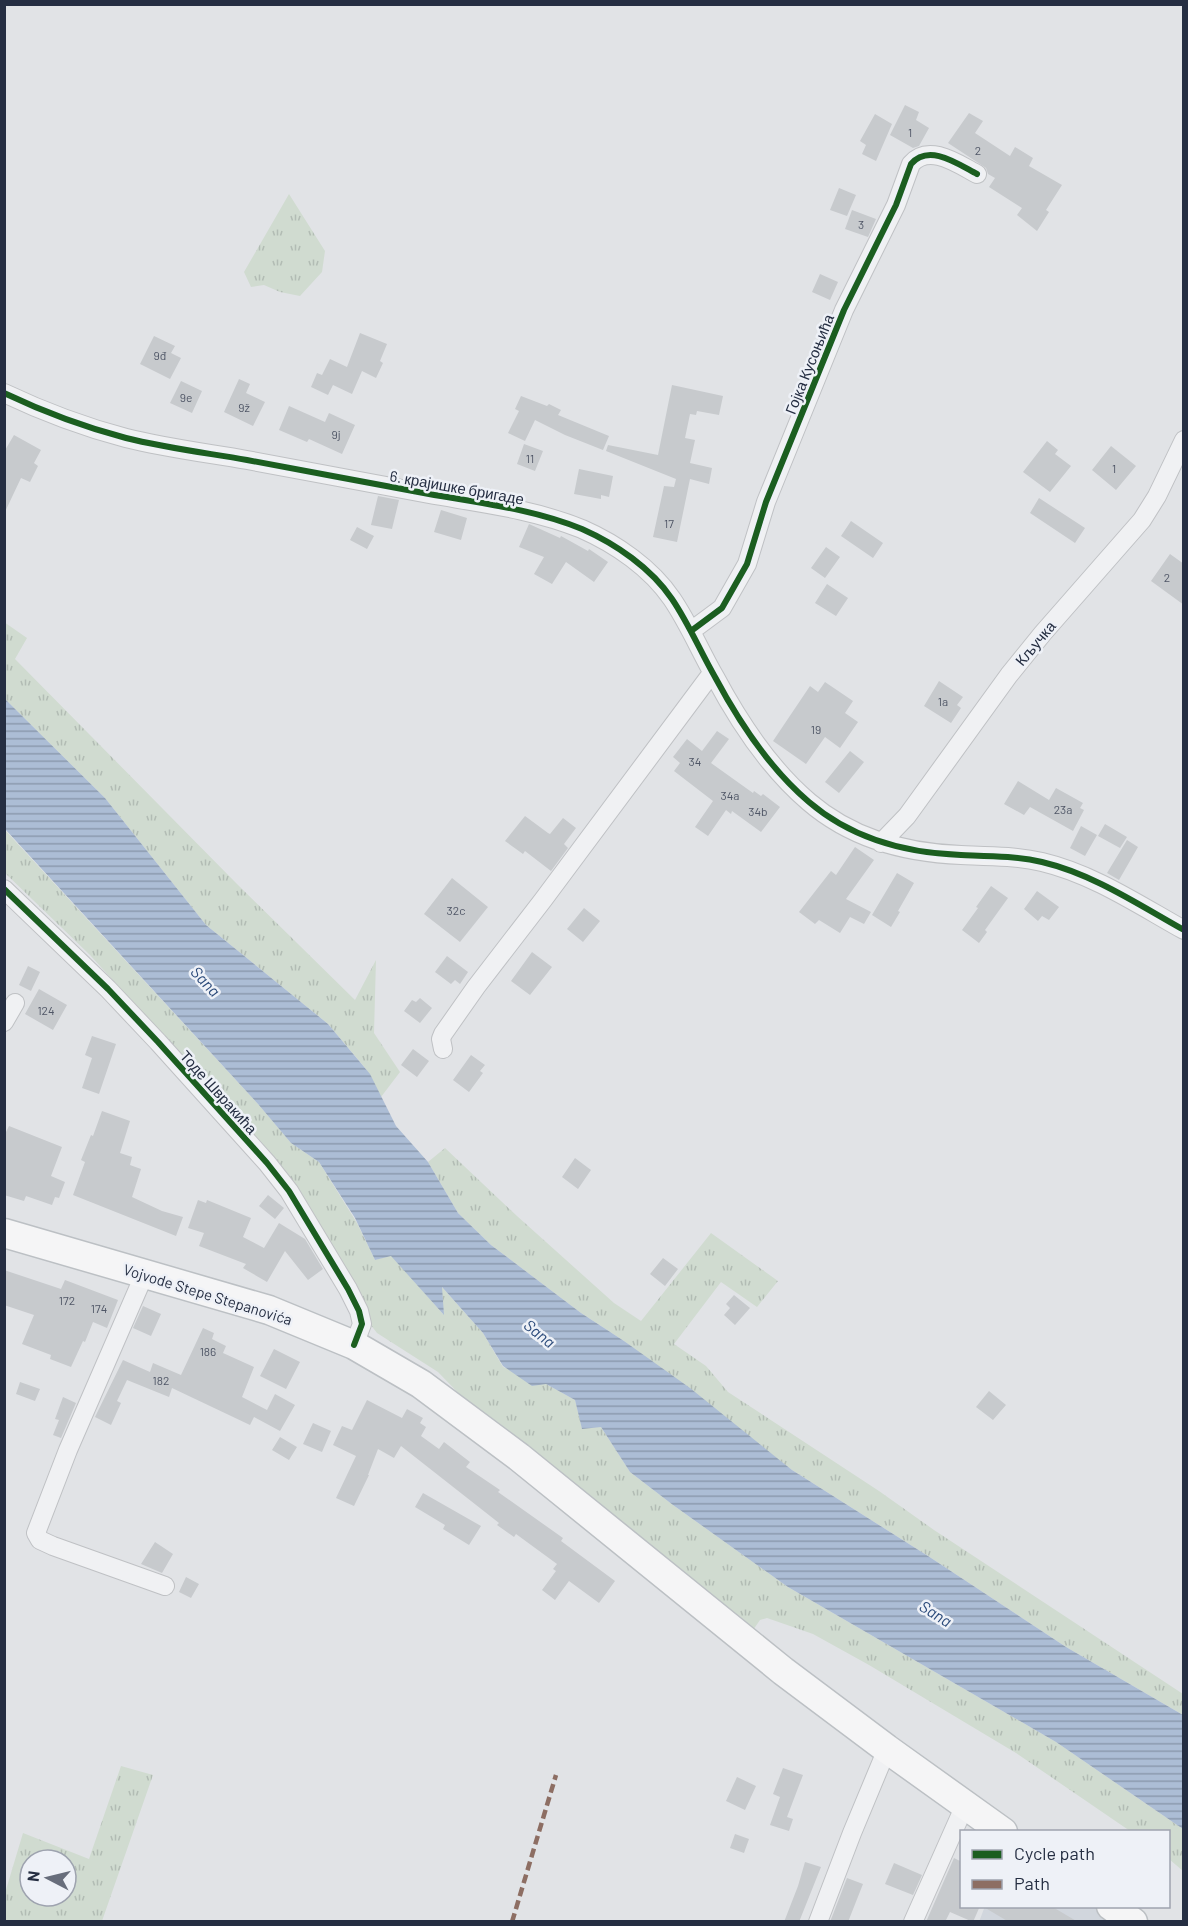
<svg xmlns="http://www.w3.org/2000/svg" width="1188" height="1926" font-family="Barlow,sans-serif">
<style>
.built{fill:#d1d6dd}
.grass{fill:url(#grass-tufts);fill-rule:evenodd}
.water{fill:url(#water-rules)}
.building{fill:#c7cacd}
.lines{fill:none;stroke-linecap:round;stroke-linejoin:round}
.street-casing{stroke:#bfc1c4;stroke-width:20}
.primary-casing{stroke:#bcc0c4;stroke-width:31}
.street{stroke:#f0f1f3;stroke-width:18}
.primary{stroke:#f5f5f6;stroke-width:28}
.quiet{stroke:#8d6e63;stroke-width:4.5;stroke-dasharray:9 4.5;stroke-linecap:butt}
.cycleway-casing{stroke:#eef1f7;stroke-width:10}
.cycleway{stroke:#1b5e20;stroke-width:6}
.labels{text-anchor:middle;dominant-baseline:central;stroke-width:5;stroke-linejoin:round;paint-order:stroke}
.number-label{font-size:12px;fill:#4f5666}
.street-label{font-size:15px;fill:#252e42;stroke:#eef1f7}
.water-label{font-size:16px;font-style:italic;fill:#2b4a7a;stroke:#eef1f7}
</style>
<defs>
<pattern id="grass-tufts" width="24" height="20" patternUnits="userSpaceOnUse" patternTransform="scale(1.5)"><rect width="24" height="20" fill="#d0dbd0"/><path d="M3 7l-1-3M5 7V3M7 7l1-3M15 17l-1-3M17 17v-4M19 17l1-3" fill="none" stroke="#b2bcb4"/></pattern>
<pattern id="water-rules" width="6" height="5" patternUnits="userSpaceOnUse" patternTransform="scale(1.5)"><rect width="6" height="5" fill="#acbdd5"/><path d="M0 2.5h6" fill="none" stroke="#8c9aae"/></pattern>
</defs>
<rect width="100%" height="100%" fill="#e1e3e6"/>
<!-- built -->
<path class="built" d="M 985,1906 L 1095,1907 L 1116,1921 L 979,1922 Z"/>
<!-- grass -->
<path class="grass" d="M 289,194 L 325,251 L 322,272 L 300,296 L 280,292 L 264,285 L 251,287 L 244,272 Z
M 4,622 L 27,638 L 15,659 L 237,884 L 355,1000 L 376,960 L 374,1033 L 400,1072 L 381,1097 L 366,1069 L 328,1024 L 206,925 L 105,798 L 5,699 Z
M 4,829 L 258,1104 L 291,1143 L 319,1162 L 357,1223 L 375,1260 L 391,1255 L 443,1314 L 441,1286 L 483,1333 L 503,1367 L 546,1384 L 575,1400 L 582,1428 L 601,1427 L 630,1472 L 673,1505 L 788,1587 L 1056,1742 L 1183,1829 L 1183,1871 L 1169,1859 L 1168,1832 L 1130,1831 L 1016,1753 L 869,1665 L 813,1634 L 767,1618 L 760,1620 L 751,1633 L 467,1402 L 438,1372 L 377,1333 L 370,1324 L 321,1236 L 186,1061 L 90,955 L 5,873 Z
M 445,1148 L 517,1216 L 614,1303 L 641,1321 L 711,1233 L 778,1281 L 757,1307 L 721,1282 L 674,1344 L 706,1366 L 728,1392 L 879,1491 L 934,1530 L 1183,1694 L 1183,1715 L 1066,1647 L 928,1556 L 792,1470 L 624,1341 L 581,1313 L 491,1245 L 458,1213 L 428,1162 Z
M 121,1766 L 153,1775 L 102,1921 L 5,1921 L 5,1893 L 23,1833 L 89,1859 ZM 30,1860 L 66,1860 L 66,1896 L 30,1896 Z"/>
<!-- water -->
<path class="water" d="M 5,699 L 105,798 L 206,925 L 328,1024 L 370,1074 L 396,1126 L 428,1162 L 458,1213 L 491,1245 L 581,1313 L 624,1341 L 690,1388 L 792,1470 L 928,1556 L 1066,1647 L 1183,1715 L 1183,1829 L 1056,1742 L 788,1587 L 673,1505 L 630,1472 L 601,1427 L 582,1429 L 575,1400 L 546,1384 L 532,1386 L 503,1366 L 483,1333 L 442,1287 L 444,1315 L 391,1256 L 375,1260 L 355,1218 L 319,1162 L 291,1143 L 258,1104 L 5,829 Z"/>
<!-- building -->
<path class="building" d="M 905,105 L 919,112 L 916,120 L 929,128 L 919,146 L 913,148 L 890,135 Z
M 969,113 L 983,121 L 975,133 L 1010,156 L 1015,147 L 1033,158 L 1029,166 L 1062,185 L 1046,210 L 1049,212 L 1037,231 L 1017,215 L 1022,208 L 989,187 L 995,178 L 988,174 L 986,168 L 948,143 Z
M 875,114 L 892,124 L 876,161 L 862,154 L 866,145 L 860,141 Z
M 839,188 L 856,195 L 847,216 L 830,210 Z
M 852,210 L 876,219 L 868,237 L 845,229 Z
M 820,274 L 838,282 L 830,300 L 812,292 Z
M 360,333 L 387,344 L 380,361 L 383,363 L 376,378 L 362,371 L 352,394 L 333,385 L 328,395 L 311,387 L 317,373 L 322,375 L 330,359 L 347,367 Z
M 154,336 L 175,346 L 171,353 L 181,358 L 170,379 L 140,364 Z
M 239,379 L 250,384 L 246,393 L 265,402 L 253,426 L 224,412 Z
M 181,381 L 202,391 L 192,413 L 170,403 Z
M 672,385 L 723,396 L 719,415 L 697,411 L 696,415 L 690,414 L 685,438 L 695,440 L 690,463 L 712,468 L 709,484 L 690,479 L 677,542 L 653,537 L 664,486 L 674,487 L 676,479 L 606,451 L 608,445 L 658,455 Z
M 521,396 L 547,406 L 549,404 L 561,410 L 558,415 L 609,436 L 603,450 L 565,435 L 535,420 L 525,441 L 508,433 L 519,411 L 515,409 Z
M 289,406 L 325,422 L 329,413 L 355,425 L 342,454 L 309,439 L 307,442 L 279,430 Z
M 14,435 L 41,450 L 34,463 L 38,466 L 30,482 L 21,478 L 4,514 L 4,452 Z
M 1047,441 L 1058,450 L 1055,454 L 1071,466 L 1050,492 L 1023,472 Z
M 524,444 L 543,451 L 535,471 L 517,464 Z
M 1111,446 L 1136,466 L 1116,490 L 1092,470 Z
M 579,469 L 613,476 L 609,497 L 601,495 L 601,499 L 574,494 Z
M 378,496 L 399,500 L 392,529 L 371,525 Z
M 1039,498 L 1085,528 L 1075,543 L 1030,513 Z
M 441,510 L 467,518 L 461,540 L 434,532 Z
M 851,521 L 883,543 L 873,558 L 841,536 Z
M 529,524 L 560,538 L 561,536 L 588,551 L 589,549 L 608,562 L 594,582 L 566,562 L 552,584 L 534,574 L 544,557 L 519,547 Z
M 357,527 L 374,536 L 367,549 L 350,540 Z
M 826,547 L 840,557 L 825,578 L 811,568 Z
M 1170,554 L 1184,564 L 1184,605 L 1151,581 Z
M 827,584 L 848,598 L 836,616 L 815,603 Z
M 939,681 L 963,697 L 957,705 L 961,708 L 951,723 L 924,706 Z
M 825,682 L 853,701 L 845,713 L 858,722 L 840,748 L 825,737 L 806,764 L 773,741 L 810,686 L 818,692 Z
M 717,731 L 729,739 L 711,763 L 753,793 L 754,791 L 761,796 L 763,794 L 780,807 L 761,832 L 732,811 L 731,814 L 726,810 L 708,836 L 695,827 L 713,801 L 674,771 L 680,763 L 673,757 L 687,739 L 702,751 Z
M 850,751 L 864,762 L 839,793 L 825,782 Z
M 1018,781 L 1049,800 L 1056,788 L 1083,803 L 1080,808 L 1084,810 L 1073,831 L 1030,807 L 1024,815 L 1004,804 Z
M 525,816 L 548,833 L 550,834 L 563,818 L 576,828 L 564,844 L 568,848 L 551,871 L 525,851 L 523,854 L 505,841 Z
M 1105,824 L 1127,837 L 1120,848 L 1098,836 Z
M 1081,826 L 1097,835 L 1085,856 L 1070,848 Z
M 1127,840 L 1138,847 L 1119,880 L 1107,873 Z
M 855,847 L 874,860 L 846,899 L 871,912 L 864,924 L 850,917 L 840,933 L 819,920 L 815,924 L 799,912 L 831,871 L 836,875 Z
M 897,873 L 914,883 L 898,911 L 900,912 L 891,927 L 872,915 Z
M 452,878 L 488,907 L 460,942 L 424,914 Z
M 991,886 L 1008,898 L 985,930 L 987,932 L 979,943 L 962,930 L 978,908 L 976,907 Z
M 1037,891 L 1059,907 L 1049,920 L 1042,916 L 1038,921 L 1024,909 Z
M 584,908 L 600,921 L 583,942 L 567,929 Z
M 532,952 L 552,967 L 530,995 L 511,981 Z
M 447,956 L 468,972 L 460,984 L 455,980 L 451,984 L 435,972 Z
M 28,966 L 40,972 L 31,991 L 19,985 Z
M 39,989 L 67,1005 L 53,1030 L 25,1014 Z
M 420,998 L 432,1008 L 420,1023 L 404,1011 L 412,1000 L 416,1002 Z
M 92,1036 L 116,1044 L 99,1094 L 82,1088 L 92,1058 L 85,1055 Z
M 413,1049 L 429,1061 L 417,1077 L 401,1065 Z
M 471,1055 L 485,1065 L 480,1071 L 483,1073 L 469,1092 L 453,1080 Z
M 102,1111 L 130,1121 L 120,1153 L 132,1157 L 130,1165 L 141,1169 L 132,1197 L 162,1211 L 183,1217 L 176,1236 L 73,1195 L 85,1162 L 81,1160 L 91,1135 L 93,1136 Z
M 9,1126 L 62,1147 L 51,1176 L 65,1182 L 59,1198 L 55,1197 L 52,1205 L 26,1196 L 24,1201 L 4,1195 L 4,1136 Z
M 575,1158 L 591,1170 L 578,1189 L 562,1177 Z
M 268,1195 L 284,1208 L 275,1219 L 259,1206 Z
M 198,1200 L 206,1203 L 207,1200 L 251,1218 L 243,1237 L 264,1248 L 279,1223 L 305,1239 L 323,1269 L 308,1280 L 285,1251 L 267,1282 L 243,1268 L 246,1264 L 199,1246 L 204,1233 L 188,1228 Z
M 663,1258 L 678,1269 L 665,1286 L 650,1274 Z
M 4,1270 L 61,1289 L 65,1280 L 118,1300 L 107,1328 L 93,1322 L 85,1342 L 83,1341 L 71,1367 L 50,1359 L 51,1355 L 22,1344 L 34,1315 L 4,1305 Z
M 734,1295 L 750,1308 L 735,1325 L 724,1315 L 730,1308 L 726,1304 Z
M 143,1306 L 161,1314 L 151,1336 L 133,1328 Z
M 203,1328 L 214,1333 L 212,1339 L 226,1346 L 223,1353 L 254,1367 L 242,1397 L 267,1410 L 275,1394 L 295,1405 L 280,1431 L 254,1417 L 250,1425 L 172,1388 L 169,1397 L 127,1380 L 117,1401 L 121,1403 L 111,1425 L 95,1417 L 123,1360 L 150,1372 L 153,1363 L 181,1375 Z
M 274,1349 L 300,1362 L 286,1389 L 260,1376 Z
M 20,1382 L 40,1389 L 35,1401 L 16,1394 Z
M 989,1391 L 1006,1405 L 993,1420 L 976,1407 Z
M 63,1397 L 76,1403 L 61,1438 L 53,1435 L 59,1420 L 55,1419 Z
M 367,1400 L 402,1418 L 407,1409 L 423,1418 L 420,1423 L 426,1427 L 421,1436 L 439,1449 L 444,1442 L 470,1462 L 466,1467 L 500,1490 L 498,1492 L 563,1538 L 561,1541 L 615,1581 L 599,1603 L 569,1581 L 555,1600 L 542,1590 L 556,1571 L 553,1569 L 557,1564 L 516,1534 L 514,1537 L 497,1525 L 499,1523 L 401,1446 L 394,1458 L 378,1449 L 368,1475 L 369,1475 L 354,1506 L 336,1498 L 356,1456 L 333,1445 L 342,1426 L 352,1430 Z
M 313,1423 L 331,1431 L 322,1452 L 303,1444 Z
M 280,1437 L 297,1447 L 289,1460 L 272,1450 Z
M 423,1493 L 481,1526 L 469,1545 L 443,1529 L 445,1525 L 415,1507 Z
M 155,1542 L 173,1554 L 162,1573 L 141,1564 Z
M 186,1577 L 199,1584 L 191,1598 L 179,1592 Z
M 783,1768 L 803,1775 L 787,1817 L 793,1819 L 789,1831 L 770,1825 L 780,1797 L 773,1794 Z
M 737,1777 L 756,1786 L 745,1810 L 726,1801 Z
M 735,1834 L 749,1839 L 744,1853 L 730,1848 Z
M 954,1858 L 962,1862 L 962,1906 L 980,1906 L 973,1922 L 950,1912 L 945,1922 L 926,1922 Z
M 805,1862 L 821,1867 L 799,1922 L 784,1922 L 798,1886 Z
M 894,1863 L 922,1875 L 913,1895 L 885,1884 Z
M 847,1878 L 863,1884 L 848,1922 L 830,1922 Z
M 982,1906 L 1051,1906 L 1078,1922 L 1009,1922 Z"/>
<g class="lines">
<!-- street casing -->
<g class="street-casing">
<path id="street" d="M 4,393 C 44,412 84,427 126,438 C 166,448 207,453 247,460 C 308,471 368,483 429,494 C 480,503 533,509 582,529 C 616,544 651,568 672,599 C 689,624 700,651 715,677 C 739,722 770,769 809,802 C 851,838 906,853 961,855 C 988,856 1016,856 1042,862 C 1093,874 1139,905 1184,930
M 691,631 L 722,608 L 747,564 L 766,502 L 844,310 L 896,205 L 911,164 C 929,143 958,164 977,174
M 881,843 L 907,816 L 1009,675 L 1043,633 L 1142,520 L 1157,496 L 1184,440
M 4,889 L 108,989 L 158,1042 L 267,1163 L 289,1191 L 348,1289 L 359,1311 L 362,1324 L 354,1345
M 4,1022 L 15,1003
M 443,1049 L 441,1039 L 443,1034 L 476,987 L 543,900 L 712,673
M 145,1273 L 68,1450 L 36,1533 L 40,1540 L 53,1546 L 165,1586
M 818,1922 L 852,1833 L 887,1749
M 913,1922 L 965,1805"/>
</g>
<!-- primary casing -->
<g class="primary-casing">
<path id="primary" d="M 4,1233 L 269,1310 L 354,1345 L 421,1384 L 519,1457 L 783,1671 L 887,1749 L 1003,1832
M 1111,1906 L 1133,1922"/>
</g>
<!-- street -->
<use href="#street" class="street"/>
<!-- primary -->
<use href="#primary" class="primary"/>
<!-- quiet -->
<path class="quiet" d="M 512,1922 L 556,1775"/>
<!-- cycleway casing -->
<g class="cycleway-casing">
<path id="cycleway" d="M 4,393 C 44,412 84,427 126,438 C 166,448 207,453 247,460 C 308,471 368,483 429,494 C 480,503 533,509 582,529 C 616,544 651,568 672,599 C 689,624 700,651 715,677 C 739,722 770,769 809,802 C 851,838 906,853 961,855 C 988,856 1016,856 1042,862 C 1093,874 1139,905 1184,930
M 691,631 L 722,608 L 747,564 L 766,502 L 844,310 L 896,205 L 911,164 C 929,143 958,164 977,174
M 4,889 L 108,989 L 158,1042 L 267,1163 L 289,1191 L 348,1289 L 359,1311 L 362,1324 L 354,1345"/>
</g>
<!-- cycleway -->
<use href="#cycleway" class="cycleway"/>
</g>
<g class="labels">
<!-- number labels -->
<g class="number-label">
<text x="910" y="132">1</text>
<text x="978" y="150">2</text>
<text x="861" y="224">3</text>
<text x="160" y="355">9đ</text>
<text x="186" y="397">9e</text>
<text x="244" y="407">9ž</text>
<text x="336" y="434">9j</text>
<text x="530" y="458">11</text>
<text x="1114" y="468">1</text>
<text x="669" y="523">17</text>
<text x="1167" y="577">2</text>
<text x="943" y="701">1a</text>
<text x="816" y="729">19</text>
<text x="695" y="761">34</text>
<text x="730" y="795">34a</text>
<text x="1063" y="809">23a</text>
<text x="758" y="811">34b</text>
<text x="456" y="910">32c</text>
<text x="46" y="1010">124</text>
<text x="67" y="1300">172</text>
<text x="99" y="1308">174</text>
<text x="208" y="1351">186</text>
<text x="161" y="1380">182</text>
</g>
<!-- street labels -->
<g class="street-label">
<text transform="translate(809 364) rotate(-68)">Гојка Кусоњића</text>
<text transform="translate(457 487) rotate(10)">6. крајишке бригаде</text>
<text transform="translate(1035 643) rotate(-50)">Кључка</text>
<text transform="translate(219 1092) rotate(48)">Тоде Швракића</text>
<text transform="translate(208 1294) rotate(17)">Vojvode Stepe Stepanovića</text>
</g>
<!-- water labels -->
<g class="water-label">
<text transform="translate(206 981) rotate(47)">Sana</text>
<text transform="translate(540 1333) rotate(39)">Sana</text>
<text transform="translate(936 1613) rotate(32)">Sana</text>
</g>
</g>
<!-- border -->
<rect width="1188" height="1926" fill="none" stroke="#252e42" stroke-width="12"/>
<!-- legend -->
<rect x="960" y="1830" width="210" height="78" fill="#eef1f7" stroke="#9ea3af" stroke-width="1.5"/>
<rect x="972" y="1850" width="30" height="9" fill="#1b5e20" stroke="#9ea3af" stroke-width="1.5"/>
<text x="1014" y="1860" font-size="18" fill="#252e42">Cycle path</text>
<rect x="972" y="1880" width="30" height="9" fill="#8d6e63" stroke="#9ea3af" stroke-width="1.5"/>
<text x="1014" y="1890" font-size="18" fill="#252e42">Path</text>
<!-- north arrow -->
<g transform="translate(48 1878) rotate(277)"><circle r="28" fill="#eef1f7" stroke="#9ea3af" stroke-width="1.5"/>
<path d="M0-4.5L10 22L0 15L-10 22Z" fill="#676d7b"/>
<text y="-9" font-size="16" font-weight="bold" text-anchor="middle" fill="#252e42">N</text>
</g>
</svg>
